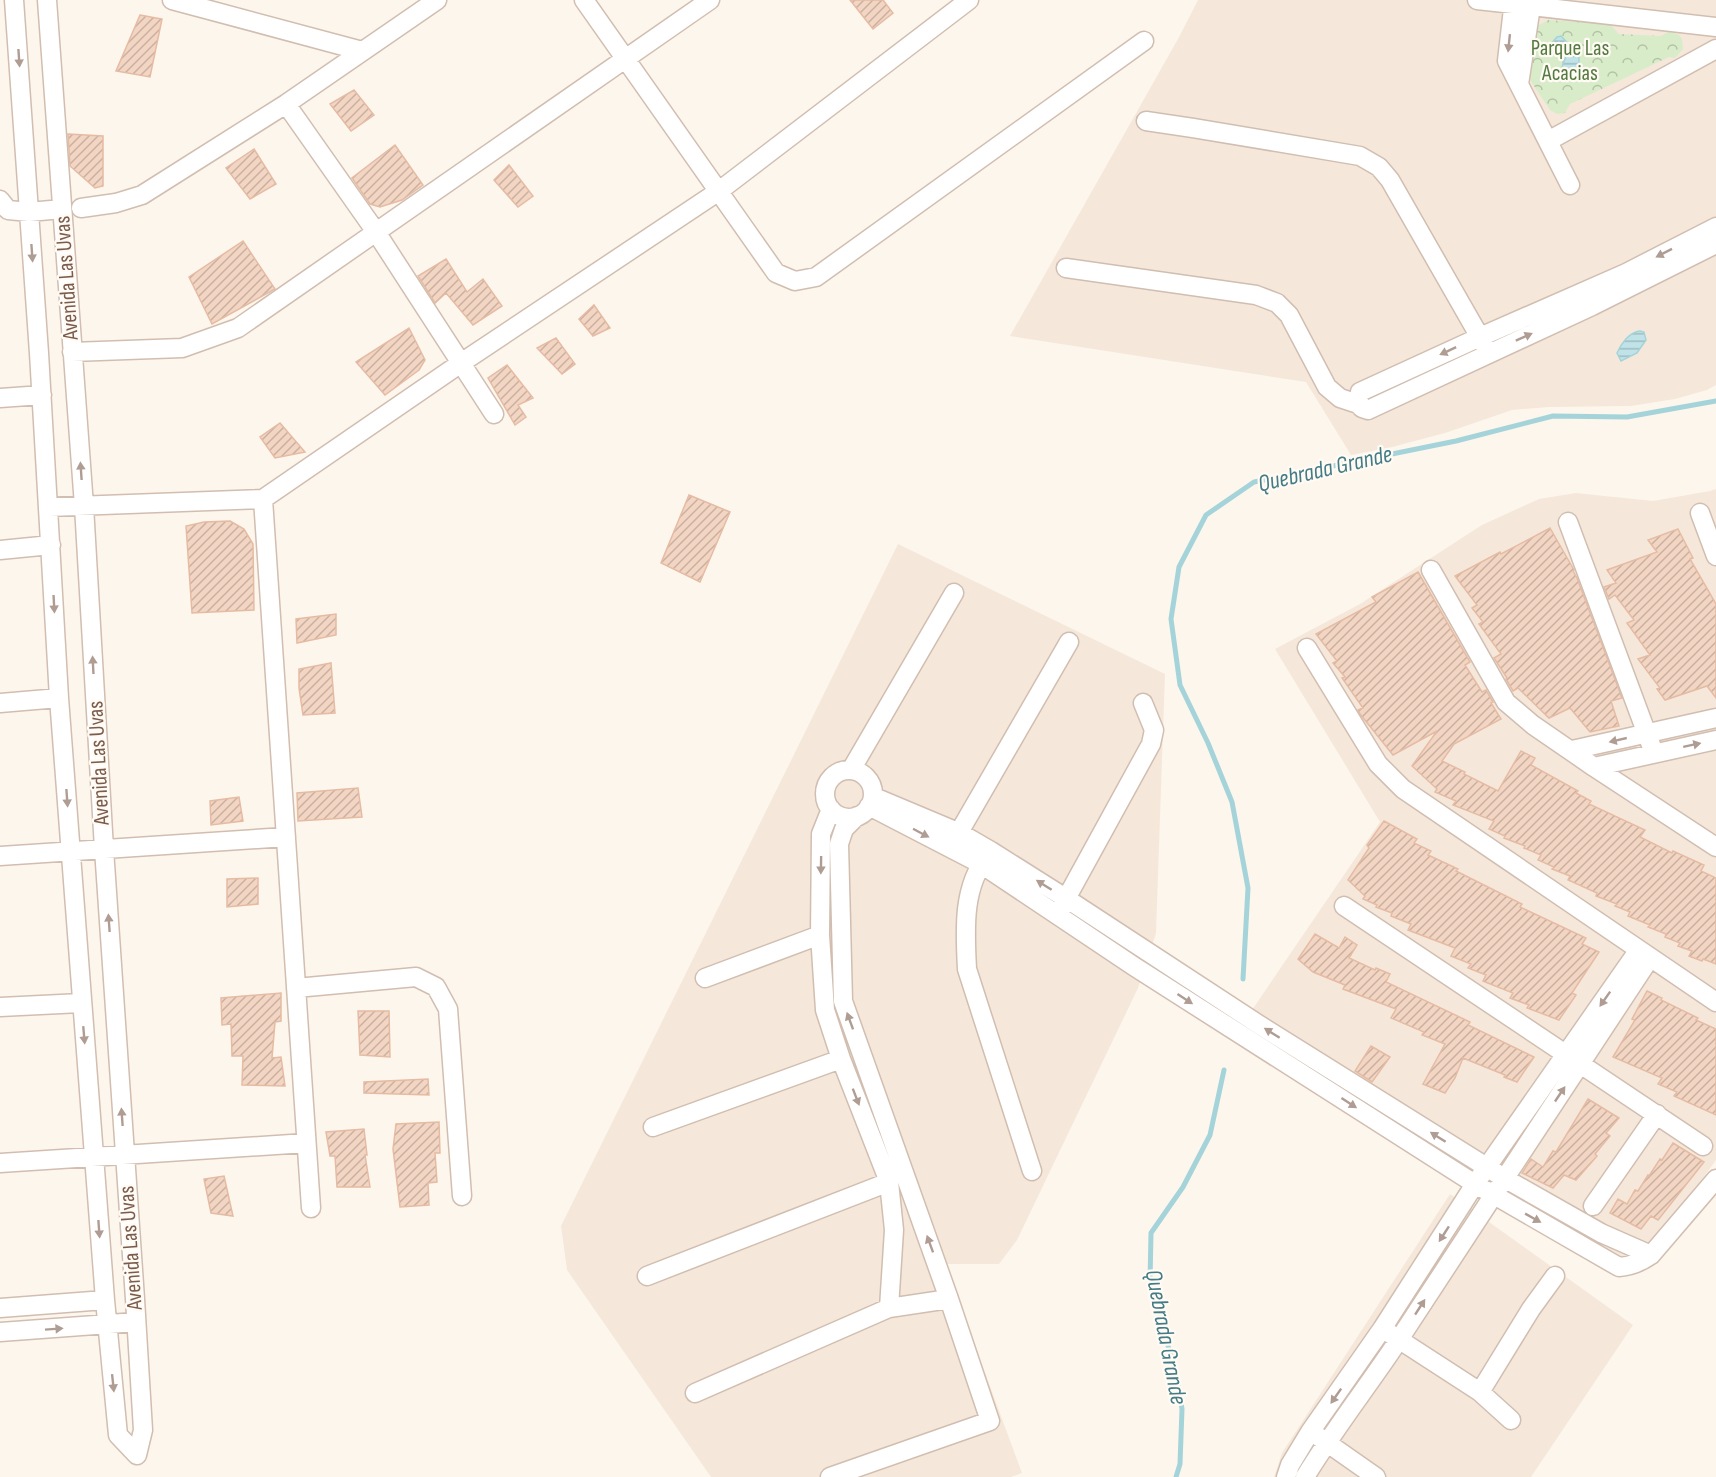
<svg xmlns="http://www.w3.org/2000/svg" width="1716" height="1477" font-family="'Sofia Sans Condensed',sans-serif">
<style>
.residential{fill:#f5e8da}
.park{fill:url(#park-crowns)}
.water{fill:url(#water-rules);stroke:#a5d3da;stroke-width:1.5}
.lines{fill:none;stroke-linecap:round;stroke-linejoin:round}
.stream{stroke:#a5d3da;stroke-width:5}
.building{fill:url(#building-hatch);stroke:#e6bba3;stroke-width:1.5}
.minor-casing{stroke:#d1beb0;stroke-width:21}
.minor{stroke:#fff;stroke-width:18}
.oneway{fill:#af9d94}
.labels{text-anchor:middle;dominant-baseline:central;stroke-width:4.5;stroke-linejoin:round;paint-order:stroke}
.park-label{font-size:22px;fill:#537a41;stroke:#fffaf3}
.street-label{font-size:22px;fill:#7a5c4d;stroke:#fffaf3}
.water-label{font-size:24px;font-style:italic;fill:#437c86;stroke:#fffaf3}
</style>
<defs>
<pattern id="park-crowns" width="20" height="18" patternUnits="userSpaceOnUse" patternTransform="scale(1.5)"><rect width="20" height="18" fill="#d8ecc9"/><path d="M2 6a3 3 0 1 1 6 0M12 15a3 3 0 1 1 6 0" fill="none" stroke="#b4c2a5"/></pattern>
<pattern id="water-rules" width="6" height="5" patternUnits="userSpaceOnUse" patternTransform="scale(1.5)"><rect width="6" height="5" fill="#bfe3e8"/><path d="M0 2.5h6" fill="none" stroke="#a0bbbe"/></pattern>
<pattern id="building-hatch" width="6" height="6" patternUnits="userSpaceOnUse" patternTransform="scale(1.5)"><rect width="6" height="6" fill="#f3d5c3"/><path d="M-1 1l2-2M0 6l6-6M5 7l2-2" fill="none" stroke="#cab0a1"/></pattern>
</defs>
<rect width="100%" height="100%" fill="#fdf6ec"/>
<!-- residential -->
<path class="residential" d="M 1198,0 L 1716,0 L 1716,385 L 1707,390 L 1675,399 L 1631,406 L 1549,407 L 1512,410 L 1445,433 L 1392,447 L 1351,455 L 1306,382 L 1010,336 L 1178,39 Z
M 1716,489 L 1716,1160 L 1652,1249 L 1620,1260 L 1595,1249 L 1252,1010 L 1380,822 L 1275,649 L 1360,604 L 1482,525 L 1539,499 L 1576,493 L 1653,501 L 1710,491 Z
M 898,544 L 1165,674 L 1156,933 L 1138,988 L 1017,1240 L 999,1264 L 945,1264 L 1022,1473 L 1011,1477 L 711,1477 L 567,1270 L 561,1226 Z
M 1450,1194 L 1633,1325 L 1531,1477 L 1274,1477 L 1282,1453 Z"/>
<!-- park -->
<path class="park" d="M 1548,20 L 1610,24 L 1619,34 L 1662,36 L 1669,31 L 1679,35 L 1682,39 L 1683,49 L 1675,58 L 1669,57 L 1570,104 L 1565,113 L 1557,114 L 1550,110 L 1530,80 L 1529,76 L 1537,28 L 1539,25 Z"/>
<!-- water -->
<path class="water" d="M 1561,36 L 1576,52 L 1579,57 L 1579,64 L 1574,70 L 1564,72 C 1559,66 1566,61 1566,55 L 1552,47 L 1551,44 L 1557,37 Z
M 1640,331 L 1644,332 L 1646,340 L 1637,353 L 1621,361 L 1617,353 C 1621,344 1629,332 1640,331 Z"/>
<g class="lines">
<!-- stream -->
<path class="stream" d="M 1243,979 L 1248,888 L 1232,802 L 1208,743 L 1180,685 L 1171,619 L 1179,567 L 1206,515 L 1254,482 L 1456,441 L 1553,416 L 1627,417 L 1716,401
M 1176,1477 L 1180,1464 L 1182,1409 L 1176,1374 L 1150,1282 L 1151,1233 L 1183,1187 L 1210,1135 L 1224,1070"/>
</g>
<!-- building -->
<path class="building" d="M 850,0 L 883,0 L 893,13 L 873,29 Z
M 140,15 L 162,19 L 150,77 L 116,71 Z
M 354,90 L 374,115 L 351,131 L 330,104 Z
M 68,134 L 103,136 L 103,186 L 95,188 L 70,166 Z
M 395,145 L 423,185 L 402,200 L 380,207 L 370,204 L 352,178 Z
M 254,149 L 276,184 L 250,199 L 226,168 Z
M 509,165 L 533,196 L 518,207 L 494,180 Z
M 243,241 L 275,289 L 212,324 L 189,277 Z
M 446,259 L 467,292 L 483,279 L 502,306 L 473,325 L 446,293 L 435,303 L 418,276 Z
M 594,305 L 610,328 L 593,336 L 579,319 Z
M 409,328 L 425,360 L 419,370 L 385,395 L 356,362 Z
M 556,338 L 575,364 L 562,374 L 537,348 Z
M 507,365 L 533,398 L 518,405 L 526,417 L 515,425 L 488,378 Z
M 280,423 L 305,452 L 275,458 L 260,437 Z
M 689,495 L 730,512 L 700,582 L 661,563 Z
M 230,521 L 244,529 L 253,544 L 254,610 L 192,613 L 186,526 L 204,522 Z
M 1550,528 L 1574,570 L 1573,571 L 1577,578 L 1622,698 L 1611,701 L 1619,726 L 1590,732 L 1570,708 L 1549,718 L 1518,688 L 1513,691 L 1506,679 L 1507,678 L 1494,658 L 1501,654 L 1479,624 L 1483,622 L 1472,608 L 1477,605 L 1455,576 L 1500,552 L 1501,554 Z
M 1678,529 L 1693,558 L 1690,559 L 1716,604 L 1716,698 L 1707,686 L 1665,700 L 1657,689 L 1660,688 L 1638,659 L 1650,655 L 1627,623 L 1634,620 L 1615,595 L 1609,599 L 1604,587 L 1616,583 L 1607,570 L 1657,552 L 1648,540 Z
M 1418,572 L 1470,662 L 1465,665 L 1482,692 L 1486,690 L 1493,702 L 1491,703 L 1501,719 L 1454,744 L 1442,761 L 1465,772 L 1464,774 L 1498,791 L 1521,751 L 1535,758 L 1531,765 L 1578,791 L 1576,793 L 1591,801 L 1589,804 L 1645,830 L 1640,837 L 1672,853 L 1673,851 L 1704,865 L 1701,871 L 1716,878 L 1716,964 L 1703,959 L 1702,961 L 1689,956 L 1692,951 L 1678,946 L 1680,943 L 1665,937 L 1666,934 L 1648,927 L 1650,925 L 1628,916 L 1630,912 L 1615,906 L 1617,904 L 1596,896 L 1597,893 L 1568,880 L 1570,876 L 1552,869 L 1554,867 L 1538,860 L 1541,855 L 1524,848 L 1525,846 L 1504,838 L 1505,836 L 1489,829 L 1494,821 L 1453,805 L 1456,801 L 1435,792 L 1437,789 L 1412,766 L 1437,731 L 1393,755 L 1360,714 L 1358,710 L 1363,708 L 1342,678 L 1345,677 L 1333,663 L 1337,661 L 1316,634 L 1376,602 L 1372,597 Z
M 336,614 L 336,635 L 297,643 L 296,619 Z
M 331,663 L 335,713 L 303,715 L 299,688 L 299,669 Z
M 358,788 L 362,817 L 298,821 L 297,793 Z
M 239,797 L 243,821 L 211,825 L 210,801 Z
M 1384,821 L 1417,839 L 1414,843 L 1431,851 L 1428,855 L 1458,869 L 1456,871 L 1522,904 L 1520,907 L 1586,938 L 1582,944 L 1599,952 L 1572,993 L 1576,995 L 1559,1020 L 1527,1008 L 1529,1005 L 1510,998 L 1513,993 L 1483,981 L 1486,975 L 1468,968 L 1471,964 L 1451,956 L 1455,948 L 1408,930 L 1411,924 L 1391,916 L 1392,913 L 1376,907 L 1377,905 L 1363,899 L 1365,896 L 1348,880 L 1369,848 L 1367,845 Z
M 258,878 L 258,904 L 227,907 L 227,879 Z
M 1315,934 L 1339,948 L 1345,937 L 1357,945 L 1349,958 L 1375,970 L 1376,968 L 1390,974 L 1386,982 L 1470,1022 L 1468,1025 L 1534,1057 L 1517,1082 L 1504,1077 L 1505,1075 L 1463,1058 L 1455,1078 L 1445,1093 L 1423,1084 L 1445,1044 L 1422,1035 L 1424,1032 L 1391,1018 L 1396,1009 L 1343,989 L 1345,985 L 1313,972 L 1298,959 Z
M 1647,991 L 1662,998 L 1661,1000 L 1698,1018 L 1696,1020 L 1716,1029 L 1716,1115 L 1674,1096 L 1677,1092 L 1658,1084 L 1662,1078 L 1613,1057 L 1635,1020 L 1632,1019 Z
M 281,993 L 281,1021 L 275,1022 L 272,1058 L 281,1057 L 285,1086 L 242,1085 L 243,1056 L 232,1056 L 231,1024 L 222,1025 L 221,998 Z
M 358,1011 L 389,1011 L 390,1057 L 360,1055 Z
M 1371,1046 L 1390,1057 L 1372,1082 L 1355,1071 Z
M 428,1079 L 429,1095 L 364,1093 L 364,1082 Z
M 1588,1099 L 1619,1118 L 1606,1133 L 1610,1136 L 1595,1154 L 1597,1156 L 1576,1180 L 1564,1175 L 1553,1188 L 1522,1173 L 1531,1159 L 1543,1167 L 1553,1151 L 1556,1152 Z
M 439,1122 L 440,1153 L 435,1153 L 437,1182 L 428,1183 L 429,1205 L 400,1207 L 393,1149 L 396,1124 Z
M 364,1129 L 367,1155 L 365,1155 L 370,1187 L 337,1187 L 335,1156 L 330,1156 L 326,1132 Z
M 1673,1143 L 1704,1162 L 1658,1220 L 1651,1216 L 1641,1229 L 1610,1213 L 1618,1199 L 1627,1204 L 1635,1190 L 1638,1191 L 1648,1175 L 1649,1176 L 1660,1159 L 1662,1160 Z
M 224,1176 L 233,1216 L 211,1213 L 204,1179 Z"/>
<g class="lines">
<!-- minor casing -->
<g class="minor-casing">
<path id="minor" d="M 14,0 L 39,353 L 59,698 L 105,1300 L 118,1435 L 137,1455
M 47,0 L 84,506 L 104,849 L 135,1299 L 143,1430 L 137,1455
M 172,0 L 362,51
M 584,0 L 776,273 L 795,281 L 816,277 L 1144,41
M 1477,0 L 1716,27
M 1514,0 L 1507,61 L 1570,185
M 1519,84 L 1532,0
M 286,104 L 376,232 L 494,414
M 1146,121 L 1193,128 L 1360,156 L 1379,167 L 1390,180 L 1489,353
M 1548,141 L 1716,49
M 0,200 L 8,210 L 29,212 L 62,209
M 81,208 L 116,203 L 142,195 L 286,104 L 437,0
M 1066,268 L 1256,295 L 1277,303 L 1289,315 L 1327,387 L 1340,398 L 1358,404 L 1362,408 L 1368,410 L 1592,306 L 1716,244
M 72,352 L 182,348 L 238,328 L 710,0
M 0,398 L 42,395
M 1358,404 L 1360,392 L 1480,337 L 1626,273 L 1716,227
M 263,499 L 311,1208
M 49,507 L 263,499 L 461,363 L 719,191 L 969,0
M 1700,513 L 1716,556
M 1568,522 L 1654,753
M 0,550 L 51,545
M 1431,570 L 1506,702 L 1533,725 L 1594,767 L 1716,847
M 1307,648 L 1378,764 L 1403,789 L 1716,1002
M 0,703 L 59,698
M 1572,750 L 1716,718
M 1594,767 L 1716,740
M 851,770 L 954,593
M825 794a24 24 0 1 1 48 0a24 24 0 1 1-48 0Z
M 879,799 L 960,833 L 991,851 L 1067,899 L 1258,1024 L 1504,1178 L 1601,1233 L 1651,1255
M 869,806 L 981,864 L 1135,967 L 1475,1184 L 1619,1267 C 1632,1266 1641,1262 1651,1255 L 1716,1179
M 831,809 L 821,834 L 820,935 L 825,1010 L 841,1059 L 889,1182 L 894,1230 L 889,1308
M 954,841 L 1069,642
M 988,855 C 962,887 965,930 967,969 L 1032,1171
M 0,856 L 286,837
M 1344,906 L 1703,1146
M 1061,908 L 1151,744 L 1154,730 L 1143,703
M 705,978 L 820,935
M 296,988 L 416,977 L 436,987 L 448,1009 L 462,1196
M 0,1007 L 81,1003
M 653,1127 L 841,1059
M 0,1163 L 306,1143
M 1593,1206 L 1657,1114
M 647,1276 L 889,1182
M 0,1308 L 105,1300
M 0,1332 L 136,1322
M 1389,1333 L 1480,1392 L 1511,1420
M 1480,1392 L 1531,1309 L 1555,1276
M 695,1393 L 889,1308 L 949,1299
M 1316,1435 L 1376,1477
M 830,1477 L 990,1421 L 949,1299 L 843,1001 L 839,844 L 844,829 L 857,816
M 1286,1477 L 1290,1465 L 1310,1432 L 1382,1329 L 1475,1184 L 1638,951
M 1305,1477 C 1334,1429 1369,1385 1400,1338 C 1483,1211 1566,1085 1650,958"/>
</g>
<!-- minor -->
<use href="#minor" class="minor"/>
</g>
<!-- one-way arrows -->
<defs><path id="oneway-solid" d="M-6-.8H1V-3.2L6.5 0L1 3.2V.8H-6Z" transform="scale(1.5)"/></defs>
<g class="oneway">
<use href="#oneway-solid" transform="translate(1509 43) rotate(96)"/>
<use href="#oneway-solid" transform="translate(19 58) rotate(86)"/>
<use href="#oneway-solid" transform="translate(32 253) rotate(86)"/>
<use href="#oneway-solid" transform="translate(1664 253) rotate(153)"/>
<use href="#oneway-solid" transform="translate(1524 337) rotate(-24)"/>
<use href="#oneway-solid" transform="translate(1448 351) rotate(155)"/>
<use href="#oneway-solid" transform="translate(81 471) rotate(-94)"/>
<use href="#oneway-solid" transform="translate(54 604) rotate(87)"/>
<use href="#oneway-solid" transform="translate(93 665) rotate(-93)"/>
<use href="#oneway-solid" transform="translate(1618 740) rotate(167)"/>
<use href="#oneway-solid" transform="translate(1692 745) rotate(-12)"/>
<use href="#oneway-solid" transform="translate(67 798) rotate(86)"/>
<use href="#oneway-solid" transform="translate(921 833) rotate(28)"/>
<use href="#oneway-solid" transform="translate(821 865) rotate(91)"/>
<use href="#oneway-solid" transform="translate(1044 885) rotate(-148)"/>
<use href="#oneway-solid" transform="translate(109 923) rotate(-94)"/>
<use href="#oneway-solid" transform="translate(1185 999) rotate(33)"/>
<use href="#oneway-solid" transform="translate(1605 999) rotate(125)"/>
<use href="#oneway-solid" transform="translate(850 1021) rotate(-110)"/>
<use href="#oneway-solid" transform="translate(1272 1033) rotate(-148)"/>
<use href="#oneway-solid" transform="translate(84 1035) rotate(85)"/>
<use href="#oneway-solid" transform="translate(1560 1094) rotate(-56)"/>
<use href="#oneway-solid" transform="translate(856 1097) rotate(69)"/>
<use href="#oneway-solid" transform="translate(1349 1103) rotate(33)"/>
<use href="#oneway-solid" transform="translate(122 1117) rotate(-94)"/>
<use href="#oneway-solid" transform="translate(1438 1137) rotate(-148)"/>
<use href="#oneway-solid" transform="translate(1533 1218) rotate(29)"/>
<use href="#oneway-solid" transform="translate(99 1229) rotate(86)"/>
<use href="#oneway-solid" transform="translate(1444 1234) rotate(123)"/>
<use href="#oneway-solid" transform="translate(930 1244) rotate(-110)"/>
<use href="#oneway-solid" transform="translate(1420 1307) rotate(-57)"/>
<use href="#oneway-solid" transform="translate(54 1329) rotate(-4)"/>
<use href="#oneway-solid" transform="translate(113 1383) rotate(84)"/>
<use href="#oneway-solid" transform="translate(1336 1396) rotate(125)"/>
</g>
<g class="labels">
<!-- park labels -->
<g class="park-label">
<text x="1570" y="48">Parque Las<tspan x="1570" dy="25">Acacias</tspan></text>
</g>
<!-- street labels -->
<g class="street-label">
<text transform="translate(67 278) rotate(-94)">Avenida Las Uvas</text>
<text transform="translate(99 763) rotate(-93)">Avenida Las Uvas</text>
<text transform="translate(131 1248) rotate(-94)">Avenida Las Uvas</text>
</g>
<!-- water labels -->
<g class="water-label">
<text transform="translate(1325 469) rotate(-13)">Quebrada Grande</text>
<text transform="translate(1166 1337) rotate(79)">Quebrada Grande</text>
</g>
</g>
</svg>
